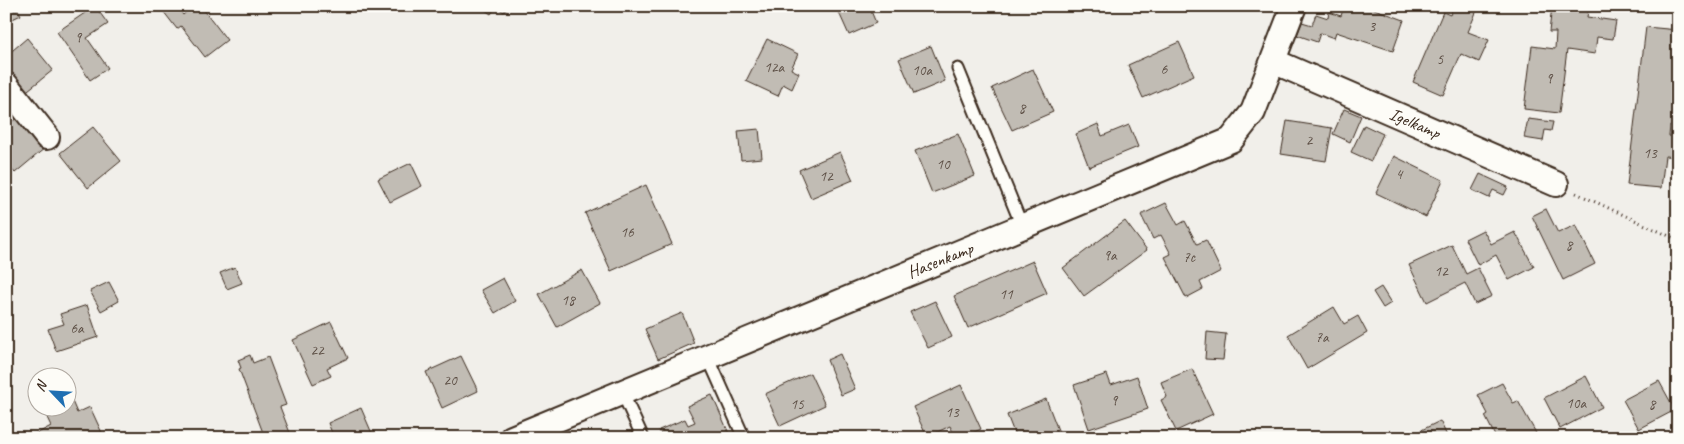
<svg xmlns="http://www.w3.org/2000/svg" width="1684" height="444" font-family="Caveat,sans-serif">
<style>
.building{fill:#c1bcb4;stroke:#3b2a1e}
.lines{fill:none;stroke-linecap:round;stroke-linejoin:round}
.service-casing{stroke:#3b2a1e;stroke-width:15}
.minor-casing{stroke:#3b2a1e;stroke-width:28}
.path{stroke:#3b2a1e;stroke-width:3;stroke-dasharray:1 4;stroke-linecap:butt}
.service{stroke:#fdfcf7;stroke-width:11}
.minor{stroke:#fdfcf7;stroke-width:24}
.labels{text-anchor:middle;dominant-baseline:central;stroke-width:5;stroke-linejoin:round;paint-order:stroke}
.number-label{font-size:15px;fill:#5c4e44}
.street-label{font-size:18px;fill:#3b2a1e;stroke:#fdfcf7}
</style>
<rect width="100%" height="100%" fill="#f1efea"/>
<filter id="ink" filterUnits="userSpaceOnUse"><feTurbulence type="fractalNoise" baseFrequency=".02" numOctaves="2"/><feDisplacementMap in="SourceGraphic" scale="10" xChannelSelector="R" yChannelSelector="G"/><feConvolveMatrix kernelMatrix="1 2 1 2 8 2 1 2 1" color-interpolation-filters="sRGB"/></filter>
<g filter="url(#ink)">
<!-- building -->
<path class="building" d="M 6,6 L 16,6 L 21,15 L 6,22 Z
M 95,6 L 108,24 L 87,38 L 108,68 L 90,80 L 57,32 Z
M 176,6 L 183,15 L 193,6 L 201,6 L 227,40 L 205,57 L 181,26 L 177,29 L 160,7 Z
M 479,6 L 508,6 L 504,12 L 496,7 L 491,14 Z
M 836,6 L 869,6 L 876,23 L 849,35 Z
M 1344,6 L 1366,6 L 1404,20 L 1393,51 L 1336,32 L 1334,38 L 1320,33 L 1317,42 L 1297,35 L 1302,22 L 1312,25 L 1316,14 L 1328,18 L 1329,12 L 1341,16 Z
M 1454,6 L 1483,6 L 1483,10 L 1477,10 L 1468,32 L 1489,40 L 1479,62 L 1461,54 L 1443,95 L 1413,82 L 1443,12 L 1450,15 Z
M 1552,6 L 1589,6 L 1587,17 L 1616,21 L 1613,39 L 1597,37 L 1595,54 L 1567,50 L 1559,113 L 1524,109 L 1532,46 L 1555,49 L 1556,32 L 1549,32 Z
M 1646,27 L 1678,30 L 1678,91 L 1674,91 L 1672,102 L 1678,103 L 1678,127 L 1670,126 L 1669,136 L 1678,137 L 1678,157 L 1665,156 L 1661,188 L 1627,185 Z
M 27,38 L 53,70 L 23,94 L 6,73 L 6,56 Z
M 767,39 L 798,54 L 791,69 L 799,73 L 792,89 L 783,84 L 778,96 L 746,81 Z
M 1179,42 L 1194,75 L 1143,98 L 1128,65 Z
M 931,46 L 945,81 L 914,94 L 899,59 Z
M 1033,69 L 1053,112 L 1012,130 L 992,88 Z
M 1344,109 L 1361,116 L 1350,142 L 1333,134 Z
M 19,116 L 45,148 L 15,173 L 6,163 L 6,127 Z
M 1528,119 L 1553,122 L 1551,131 L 1545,130 L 1543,141 L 1524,138 Z
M 1287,121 L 1332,128 L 1326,161 L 1281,154 Z
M 1098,124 L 1102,136 L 1129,125 L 1138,147 L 1089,167 L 1076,134 Z
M 1364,125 L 1383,134 L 1371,161 L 1351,152 Z
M 93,127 L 121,161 L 88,188 L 60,153 Z
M 759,129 L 762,158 L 741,160 L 738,131 Z
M 958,134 L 975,176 L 932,193 L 915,151 Z
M 840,152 L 853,180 L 811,198 L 799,170 Z
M 1394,156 L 1443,180 L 1426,217 L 1376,193 Z
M 411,163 L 422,186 L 390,202 L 378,179 Z
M 1480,174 L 1508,187 L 1504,195 L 1493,190 L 1489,198 L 1472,190 Z
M 646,185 L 672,244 L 611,271 L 585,213 Z
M 1166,203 L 1178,225 L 1185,221 L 1197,244 L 1206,240 L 1221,271 L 1200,282 L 1203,289 L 1186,298 L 1165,257 L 1171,254 L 1161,235 L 1153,239 L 1141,215 Z
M 1546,209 L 1558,233 L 1576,225 L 1595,264 L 1563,280 L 1532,216 Z
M 1125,221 L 1147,250 L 1084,296 L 1063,268 Z
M 1483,230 L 1491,244 L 1515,232 L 1534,267 L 1509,280 L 1496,255 L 1478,265 L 1465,239 Z
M 1452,245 L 1466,274 L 1478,268 L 1492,296 L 1475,304 L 1465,283 L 1427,302 L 1409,265 Z
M 1033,261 L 1047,293 L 968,328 L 954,296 Z
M 235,267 L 242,283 L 227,289 L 220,273 Z
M 582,270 L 600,303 L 557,327 L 539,294 Z
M 503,278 L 515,301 L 495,313 L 481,290 Z
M 109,282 L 119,301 L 101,311 L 90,291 Z
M 1381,287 L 1391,303 L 1383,308 L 1373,292 Z
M 935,301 L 952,337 L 928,348 L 910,312 Z
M 87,305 L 98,337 L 56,351 L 48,329 L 64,324 L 60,314 Z
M 1334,307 L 1344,324 L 1358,316 L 1367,333 L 1307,369 L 1288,335 Z
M 682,313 L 694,343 L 658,359 L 645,329 Z
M 331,322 L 348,358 L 327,368 L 331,376 L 313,384 L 293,340 Z
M 1207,332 L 1226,334 L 1223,360 L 1205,359 Z
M 840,354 L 855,389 L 841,395 L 827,360 Z
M 250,355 L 253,363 L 268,357 L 286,405 L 280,407 L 292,438 L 265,438 L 239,369 L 241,368 L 238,360 Z
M 461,356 L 478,391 L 442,408 L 426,372 Z
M 1192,369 L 1213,414 L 1176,431 L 1161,400 L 1167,397 L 1161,382 Z
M 810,373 L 825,405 L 780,426 L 765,394 Z
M 1107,374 L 1111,385 L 1137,376 L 1148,409 L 1089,429 L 1074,385 Z
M 1586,376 L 1602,407 L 1560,429 L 1544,398 Z
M 1659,381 L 1675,410 L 1639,429 L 1623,400 Z
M 1502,383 L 1513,403 L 1518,401 L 1536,433 L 1528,438 L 1496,438 L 1485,416 L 1488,414 L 1478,395 Z
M 961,385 L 981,429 L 962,438 L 956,438 L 950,426 L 927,437 L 913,407 Z
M 712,395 L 731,438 L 663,438 L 659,430 L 685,419 L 688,425 L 695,422 L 687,406 Z
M 71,399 L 77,413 L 90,407 L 102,433 L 90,438 L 37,438 L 36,434 L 51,426 L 44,411 L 55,406 L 68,406 L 68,401 Z
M 1046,399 L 1061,438 L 1016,438 L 1007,415 Z
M 361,408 L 374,438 L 334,438 L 328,423 Z
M 1440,421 L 1448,438 L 1405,438 Z"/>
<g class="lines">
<!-- service casing -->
<g class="service-casing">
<path id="service" d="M 958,69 L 1022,226
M 708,357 L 744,438
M 622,392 L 643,438"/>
</g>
<!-- minor casing -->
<g class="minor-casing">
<path id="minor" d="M 1273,61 L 1556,184
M 6,85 L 47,137
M 512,438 L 1231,140 L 1253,112 L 1294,6"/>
</g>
<!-- path -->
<path class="path" d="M 1576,193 L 1678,240"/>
<!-- service -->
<use href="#service" class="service"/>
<!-- minor -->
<use href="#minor" class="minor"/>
</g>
</g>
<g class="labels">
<!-- number labels -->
<g class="number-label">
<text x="1372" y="26">3</text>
<text x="78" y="37">9</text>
<text x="1440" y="59">5</text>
<text x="774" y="67">12a</text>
<text x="1164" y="69">6</text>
<text x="922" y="70">10a</text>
<text x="1549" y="78">9</text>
<text x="1022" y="108">8</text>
<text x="1309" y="140">2</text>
<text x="1650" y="153">13</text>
<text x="943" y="164">10</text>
<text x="1399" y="174">4</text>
<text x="826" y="176">12</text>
<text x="627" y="232">16</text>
<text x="1569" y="245">8</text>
<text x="1110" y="255">9a</text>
<text x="1189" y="257">7c</text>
<text x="1441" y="271">12</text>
<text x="1006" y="294">11</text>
<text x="568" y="300">18</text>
<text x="77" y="328">6a</text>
<text x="1322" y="337">7a</text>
<text x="317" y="350">22</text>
<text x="450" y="380">20</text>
<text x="1114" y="400">9</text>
<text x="1576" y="403">10a</text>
<text x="797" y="404">15</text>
<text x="1652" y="404">8</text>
<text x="952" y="412">13</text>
</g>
<!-- street labels -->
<g class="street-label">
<text transform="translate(1415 123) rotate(23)">Igelkamp</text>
<text transform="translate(940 260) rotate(-22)">Hasenkamp</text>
</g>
</g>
<!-- margin -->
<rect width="1684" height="444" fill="none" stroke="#fdfcf7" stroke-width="25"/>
<rect x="12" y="12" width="1659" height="419" fill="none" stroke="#3b2a1e" stroke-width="2" filter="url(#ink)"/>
<!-- north arrow -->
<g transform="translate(52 392) rotate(295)"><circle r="24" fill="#fdfcf7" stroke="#afa8a0"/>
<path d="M0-4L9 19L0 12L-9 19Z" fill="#1f6fb2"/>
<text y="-8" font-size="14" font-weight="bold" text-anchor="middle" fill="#3b2a1e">N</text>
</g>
</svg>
